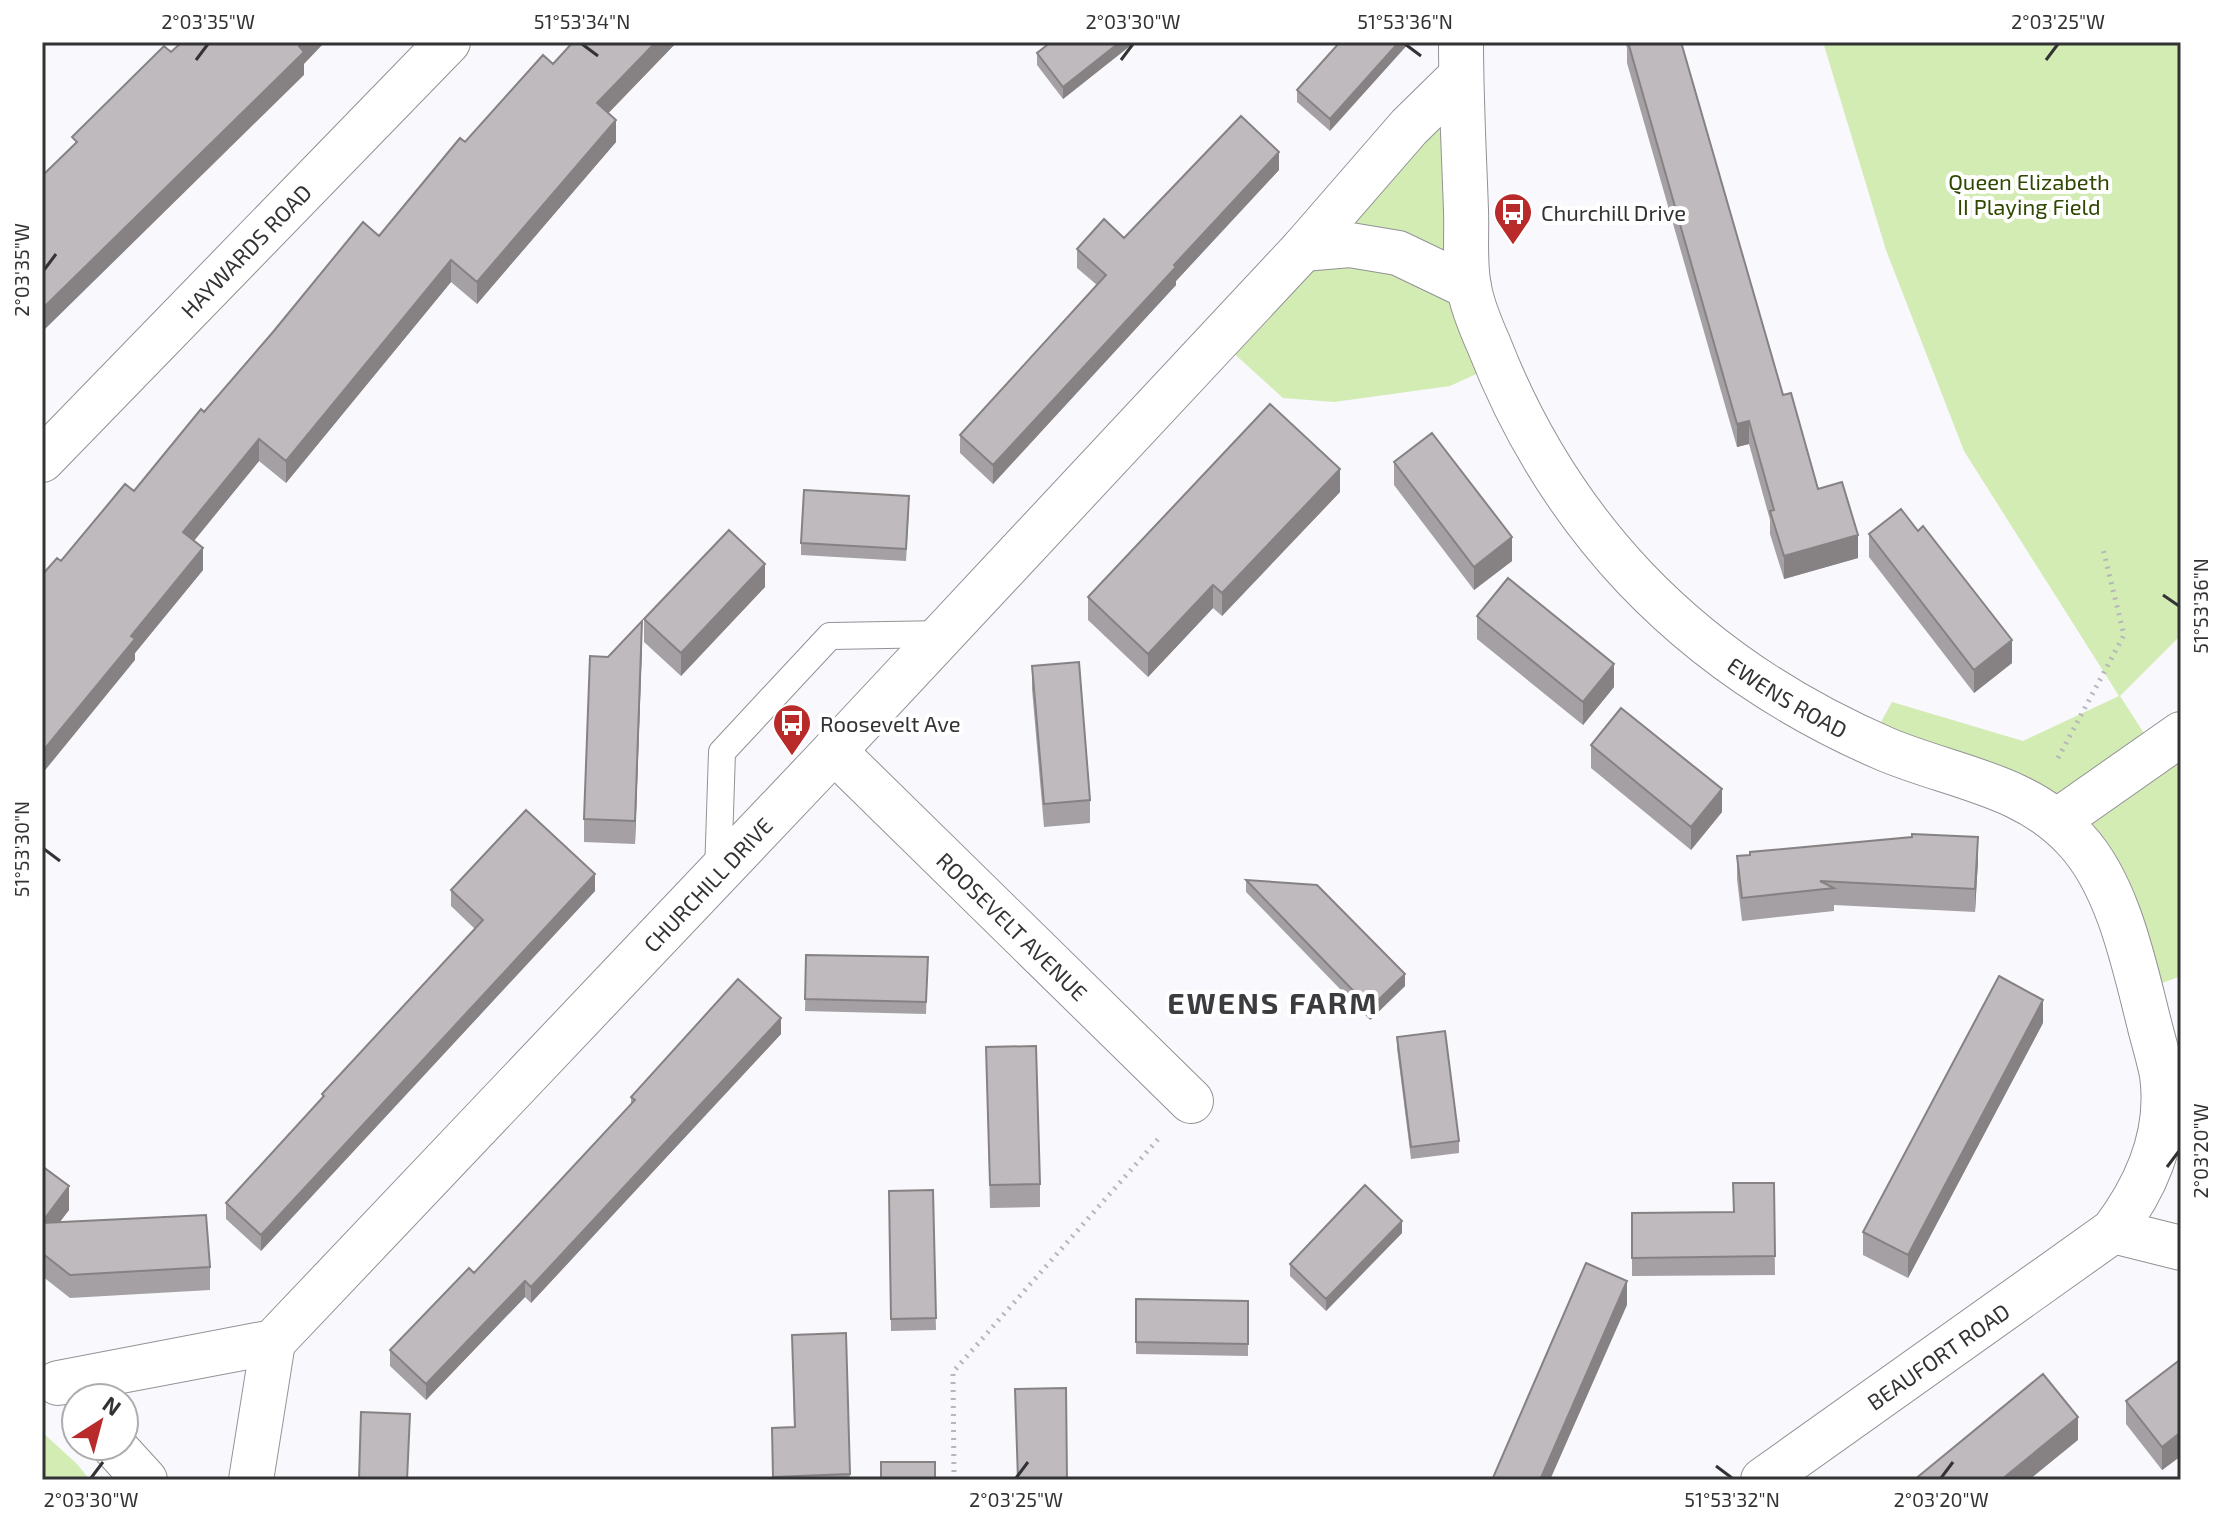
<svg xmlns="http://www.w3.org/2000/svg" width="2223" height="1522" font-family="'Exo 2',sans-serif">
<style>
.green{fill:#d2ecb3}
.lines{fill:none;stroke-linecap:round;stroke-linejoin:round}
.service-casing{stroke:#929296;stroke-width:28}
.minor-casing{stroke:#929296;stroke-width:46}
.path{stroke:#b7b7bb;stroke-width:5;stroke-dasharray:2 6;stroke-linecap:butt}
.service{stroke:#fff;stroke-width:26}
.minor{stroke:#fff;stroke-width:44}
.wall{fill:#a4a0a3}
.shaded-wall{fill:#868284}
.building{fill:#bfbabd;stroke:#868284;stroke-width:2}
.ticks{fill:none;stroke:#333335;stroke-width:3}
.labels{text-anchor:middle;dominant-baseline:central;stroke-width:8;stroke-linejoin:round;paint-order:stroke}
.park-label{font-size:22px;fill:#304701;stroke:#fff}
.poi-label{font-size:22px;fill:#333335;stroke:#fff;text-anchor:start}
.street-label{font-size:22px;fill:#333335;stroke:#fff}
.district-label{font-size:30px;font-weight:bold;letter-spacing:2px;fill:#3c3c40;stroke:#fff}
.neatline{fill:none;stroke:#333335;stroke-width:3}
.ticks-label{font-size:20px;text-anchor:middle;fill:#333335}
</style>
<rect width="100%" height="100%" fill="#f8f8fd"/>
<!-- green -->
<path class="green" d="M 1823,42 L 2181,42 L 2181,635 L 2120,696 L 2156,752 L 2181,734 L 2181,976 L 2141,991 L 2095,863 L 1870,742 L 1892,702 L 2023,741 L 2119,696 L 1964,451 L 1886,250 Z
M 1461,76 L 1496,365 L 1450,386 L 1334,402 L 1283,398 L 1218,339 Z
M 42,1432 L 77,1464 L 90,1480 L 42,1480 Z"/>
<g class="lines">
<!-- service casing -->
<g class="service-casing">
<path id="service" d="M 718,873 L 722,752 L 830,636 L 944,634"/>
</g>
<!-- minor casing -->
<g class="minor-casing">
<g id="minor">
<path id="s1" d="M 1461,42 C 1461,98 1464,154 1466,210 C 1467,235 1464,263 1469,287 C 1472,306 1481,327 1489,345 C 1522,430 1571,510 1634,577 C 1705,652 1790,708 1885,749 C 1951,777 2026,784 2076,840 C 2118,885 2134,964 2149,1023 C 2153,1040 2159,1058 2162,1075 C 2170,1133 2147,1186 2113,1231 L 1763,1480"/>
<path d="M 1303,249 L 1350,245 L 1398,253 L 1469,287"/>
<path id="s2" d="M 42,460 L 448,42"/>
<path id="s3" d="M 834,751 L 1191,1101"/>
<path d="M 2057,821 L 2181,734"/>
<path d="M 2113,1231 L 2181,1248"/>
<path id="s4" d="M 58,1383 L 273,1342 L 834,751 L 1303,249 L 1409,127 L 1461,76"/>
<path d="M 114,1446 L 145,1480"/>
<path d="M 251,1480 L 273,1342"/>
</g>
</g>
<!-- path -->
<path class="path" d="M 2058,758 L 2124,635 L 2103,549
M 954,1480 L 953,1372 L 1159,1138"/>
<!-- service -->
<use href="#service" class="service"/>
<!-- minor -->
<use href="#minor" class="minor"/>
</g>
<!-- wall -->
<path class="wall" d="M 573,42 L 677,42 L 608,113 L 616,142 L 477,304 L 451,282 L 286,483 L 259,461 L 194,541 L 203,570 L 135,653 L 135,660 L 61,561 L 134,491 L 204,412 L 379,236 L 465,142 L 553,64 Z
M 1051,42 L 1135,42 L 1063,99 L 1037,65 L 1037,53 Z
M 1340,42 L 1330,131 L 1297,102 L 1297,90 Z
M 1625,42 L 1681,42 L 1783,395 L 1818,489 L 1858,558 L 1784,579 L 1770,534 L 1770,520 L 1749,444 L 1737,447 L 1627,63 L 1627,48 Z
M 1279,170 L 1176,281 L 1176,285 L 993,484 L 960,453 L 960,435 L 1097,285 L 1077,268 L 1077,249 L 1124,238 Z
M 1394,462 L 1512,561 L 1474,590 L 1394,485 Z
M 1340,492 L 1222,616 L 1213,608 L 1148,677 L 1088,620 L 1088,597 Z
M 909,508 L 906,561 L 801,555 L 801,543 Z
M 1918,531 L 2012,663 L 1974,693 L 1869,557 L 1869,534 Z
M 765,587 L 681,676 L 644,642 L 644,619 Z
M 1477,616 L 1614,687 L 1583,725 L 1477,639 Z
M 642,644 L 635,844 L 584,842 L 584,819 L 608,657 Z
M 1032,666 L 1090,800 L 1090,823 L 1044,827 L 1032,689 Z
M 1591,745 L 1722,812 L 1691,850 L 1591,768 Z
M 1750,855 L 1978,860 L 1975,912 L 1834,905 L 1834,911 L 1742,921 L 1737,879 L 1737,856 Z
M 1246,880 L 1405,986 L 1370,1020 L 1246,892 Z
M 451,890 L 595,891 L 261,1251 L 226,1219 L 226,1203 L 322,1099 L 322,1094 L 475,929 L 451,906 Z
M 806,955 L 928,957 L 926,1014 L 805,1011 Z
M 2043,1023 L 1908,1278 L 1863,1255 L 1863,1232 Z
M 781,1034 L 531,1303 L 525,1297 L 426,1400 L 390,1366 L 390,1350 L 474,1273 L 631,1104 L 631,1097 Z
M 1397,1037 L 1459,1141 L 1459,1153 L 1411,1159 L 1397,1048 Z
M 986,1047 L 1040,1184 L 1040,1207 L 990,1208 Z
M 42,1166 L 69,1210 L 59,1223 L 210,1267 L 210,1290 L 70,1298 L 42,1276 Z
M 1774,1183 L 1775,1275 L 1632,1276 L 1632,1213 L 1733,1212 Z
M 933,1190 L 936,1330 L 891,1331 L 889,1191 Z
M 1402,1233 L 1326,1311 L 1290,1276 L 1290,1264 Z
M 1136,1299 L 1248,1301 L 1248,1356 L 1136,1354 Z
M 846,1333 L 850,1480 L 773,1480 L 772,1428 L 794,1427 L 792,1335 Z
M 2181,1359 L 2181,1456 L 2162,1470 L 2126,1424 L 2126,1401 Z"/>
<!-- shaded-wall -->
<path class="shaded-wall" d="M 303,42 L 325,42 L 304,64 L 304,75 L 42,332 L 42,309 Z
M 656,42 L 677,42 L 597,125 L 597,103 Z
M 1120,42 L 1135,42 L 1063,99 L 1063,87 Z
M 1399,42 L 1410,42 L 1330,131 L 1330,119 Z
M 616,120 L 616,142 L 477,304 L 477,282 Z
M 1279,152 L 1279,170 L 1176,281 L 1176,285 L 993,484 L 993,465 L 1174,265 Z
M 451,260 L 451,282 L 286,483 L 286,461 Z
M 1749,421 L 1749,444 L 1737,447 L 1737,424 Z
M 259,439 L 259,461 L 183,554 L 183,532 Z
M 1340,469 L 1340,492 L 1222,616 L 1222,593 Z
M 1858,535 L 1858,558 L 1784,579 L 1784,556 Z
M 1512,537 L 1512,561 L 1474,590 L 1474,567 Z
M 203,548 L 203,570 L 135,653 L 135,660 L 42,774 L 42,752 L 131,636 Z
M 765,564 L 765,587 L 681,676 L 681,653 Z
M 1213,585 L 1213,608 L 1148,677 L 1148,654 Z
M 642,621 L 642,644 L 635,844 L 635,821 Z
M 2012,640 L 2012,663 L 1974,693 L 1974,670 Z
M 1614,664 L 1614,687 L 1583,725 L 1583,702 Z
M 1722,789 L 1722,812 L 1691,850 L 1691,827 Z
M 1978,837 L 1978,860 L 1975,912 L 1975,889 Z
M 595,874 L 595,891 L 261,1251 L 261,1235 Z
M 1405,974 L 1405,986 L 1370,1020 L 1370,1008 Z
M 2043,1000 L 2043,1023 L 1908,1278 L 1908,1255 Z
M 781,1018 L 781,1034 L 531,1303 L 531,1287 Z
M 69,1186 L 69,1210 L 42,1245 L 42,1222 Z
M 1402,1221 L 1402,1233 L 1326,1311 L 1326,1299 Z
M 525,1281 L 525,1297 L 426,1400 L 426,1384 Z
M 1627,1281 L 1627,1305 L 1550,1480 L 1540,1480 Z
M 2078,1417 L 2078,1440 L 2029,1480 L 2001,1480 Z
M 2181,1432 L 2181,1456 L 2162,1470 L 2162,1447 Z"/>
<!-- building -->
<path class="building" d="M 182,42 L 303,42 L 299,46 L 304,52 L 42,309 L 42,176 L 77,142 L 72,137 L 164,46 L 171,52 Z
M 573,42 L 656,42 L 597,103 L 616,120 L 477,282 L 451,260 L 286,461 L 259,439 L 183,532 L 203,548 L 131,636 L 135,639 L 42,752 L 42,575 L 57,558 L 61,561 L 125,484 L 134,491 L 201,409 L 204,412 L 273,332 L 363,222 L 379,236 L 460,138 L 465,142 L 543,55 L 553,64 Z
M 1051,42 L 1120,42 L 1063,87 L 1037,53 Z
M 1340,42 L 1399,42 L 1330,119 L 1297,90 Z
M 1628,42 L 1681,42 L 1783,395 L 1791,393 L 1818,489 L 1842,482 L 1858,535 L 1784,556 L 1770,511 L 1774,510 L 1749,421 L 1737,424 Z
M 1241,116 L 1279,152 L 1174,265 L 1176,267 L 993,465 L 960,435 L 1106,275 L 1077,249 L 1104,219 L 1124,238 Z
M 1270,404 L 1340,469 L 1222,593 L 1213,585 L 1148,654 L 1088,597 Z
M 1432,433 L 1512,537 L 1474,567 L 1394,462 Z
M 804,490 L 909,496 L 906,549 L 801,543 Z
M 1901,509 L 1918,531 L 1923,526 L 2012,640 L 1974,670 L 1869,534 Z
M 729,530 L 765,564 L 681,653 L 644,619 Z
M 1508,578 L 1614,664 L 1583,702 L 1477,616 Z
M 642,621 L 635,821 L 584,819 L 590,656 L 608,657 Z
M 1079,662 L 1090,800 L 1044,804 L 1032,666 Z
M 1621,708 L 1722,789 L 1691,827 L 1591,745 Z
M 526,810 L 595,874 L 261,1235 L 226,1203 L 324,1096 L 322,1094 L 483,920 L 451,890 Z
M 1912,834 L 1978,837 L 1975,889 L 1820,881 L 1834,888 L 1742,898 L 1737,856 L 1750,855 L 1750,852 L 1912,837 Z
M 1246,880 L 1317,885 L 1405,974 L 1370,1008 Z
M 806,955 L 928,957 L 926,1002 L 805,999 Z
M 1999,976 L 2043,1000 L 1908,1255 L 1863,1232 Z
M 738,979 L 781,1018 L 531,1287 L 525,1281 L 426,1384 L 390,1350 L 469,1268 L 474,1273 L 635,1100 L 631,1097 Z
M 1445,1031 L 1459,1141 L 1411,1147 L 1397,1037 Z
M 1036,1046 L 1040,1184 L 990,1185 L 986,1047 Z
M 42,1166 L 69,1186 L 42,1222 Z
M 1733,1183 L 1774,1183 L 1775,1256 L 1632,1258 L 1632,1213 L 1734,1212 Z
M 1365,1185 L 1402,1221 L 1326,1299 L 1290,1264 Z
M 933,1190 L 936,1318 L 891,1319 L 889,1191 Z
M 206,1215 L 210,1267 L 70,1275 L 42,1253 L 42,1223 Z
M 1586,1263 L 1627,1281 L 1540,1480 L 1492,1480 Z
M 1136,1299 L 1248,1301 L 1248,1344 L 1136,1342 Z
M 846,1333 L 850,1474 L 773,1477 L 772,1428 L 795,1427 L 792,1335 Z
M 2181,1359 L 2181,1432 L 2162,1447 L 2126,1401 Z
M 2043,1374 L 2078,1417 L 2001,1480 L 1914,1480 Z
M 1066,1388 L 1067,1480 L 1018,1480 L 1015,1389 Z
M 361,1412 L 410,1414 L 407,1480 L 359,1480 Z
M 881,1462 L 935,1462 L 935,1480 L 881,1480 Z"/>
<!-- ticks -->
<path class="ticks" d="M 582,44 L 598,56M 1405,44 L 1421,56M 196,60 L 208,44M 1121,60 L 1133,44M 2046,60 L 2058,44M 44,270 L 56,254M 2163,595 L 2179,606M 44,849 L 60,861M 2167,1167 L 2179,1151M 1716,1466 L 1732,1478M 91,1478 L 103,1462M 1016,1478 L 1028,1462M 1941,1478 L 1953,1462"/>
<!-- icons -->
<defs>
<g id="bus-pin" transform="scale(2)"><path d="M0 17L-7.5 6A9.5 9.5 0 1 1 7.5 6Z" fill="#b92a2a" stroke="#fff"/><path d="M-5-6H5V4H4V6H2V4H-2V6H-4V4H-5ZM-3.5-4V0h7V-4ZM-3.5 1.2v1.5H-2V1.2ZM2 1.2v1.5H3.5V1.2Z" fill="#fff"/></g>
</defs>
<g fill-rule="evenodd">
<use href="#bus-pin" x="1513" y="212"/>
<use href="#bus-pin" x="792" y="723"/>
</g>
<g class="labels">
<!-- park labels -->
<g class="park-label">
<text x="2029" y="181">Queen Elizabeth<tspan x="2029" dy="25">II Playing Field</tspan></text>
</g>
<!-- poi labels -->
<g class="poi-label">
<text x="1541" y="212">Churchill Drive</text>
<text x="820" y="723">Roosevelt Ave</text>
</g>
<!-- street labels -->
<g class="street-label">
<text stroke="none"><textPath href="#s2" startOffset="292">HAYWARDS ROAD</textPath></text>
<text stroke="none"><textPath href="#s1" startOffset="778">EWENS ROAD</textPath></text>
<text stroke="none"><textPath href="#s4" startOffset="850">CHURCHILL DRIVE</textPath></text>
<text stroke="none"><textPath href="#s3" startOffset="250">ROOSEVELT AVENUE</textPath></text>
<text transform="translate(1938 1356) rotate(-35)">BEAUFORT ROAD</text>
</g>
<!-- district labels -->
<g class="district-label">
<text x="1273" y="1002">EWENS FARM</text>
</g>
</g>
<!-- border -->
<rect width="2223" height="1522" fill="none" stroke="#ffffff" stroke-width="88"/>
<!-- north arrow -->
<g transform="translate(100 1422) rotate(36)"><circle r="38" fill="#ffffff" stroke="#adadae" stroke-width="2"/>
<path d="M0-6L14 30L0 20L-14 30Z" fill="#b92a2a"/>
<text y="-12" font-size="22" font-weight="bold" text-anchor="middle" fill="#333335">N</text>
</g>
<rect x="44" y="44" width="2135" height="1434" class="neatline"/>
<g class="ticks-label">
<text x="208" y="29">2°03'35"W</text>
<text x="582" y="29">51°53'34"N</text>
<text x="1133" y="29">2°03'30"W</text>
<text x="1405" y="29">51°53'36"N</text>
<text x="2058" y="29">2°03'25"W</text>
<text transform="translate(22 270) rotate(-90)" y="7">2°03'35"W</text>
<text transform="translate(2201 606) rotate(-90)" y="7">51°53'36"N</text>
<text transform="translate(22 849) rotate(-90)" y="7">51°53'30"N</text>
<text transform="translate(2201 1151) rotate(-90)" y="7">2°03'20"W</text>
<text x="91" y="1507">2°03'30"W</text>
<text x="1016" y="1507">2°03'25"W</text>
<text x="1732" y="1507">51°53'32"N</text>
<text x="1941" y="1507">2°03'20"W</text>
</g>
</svg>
